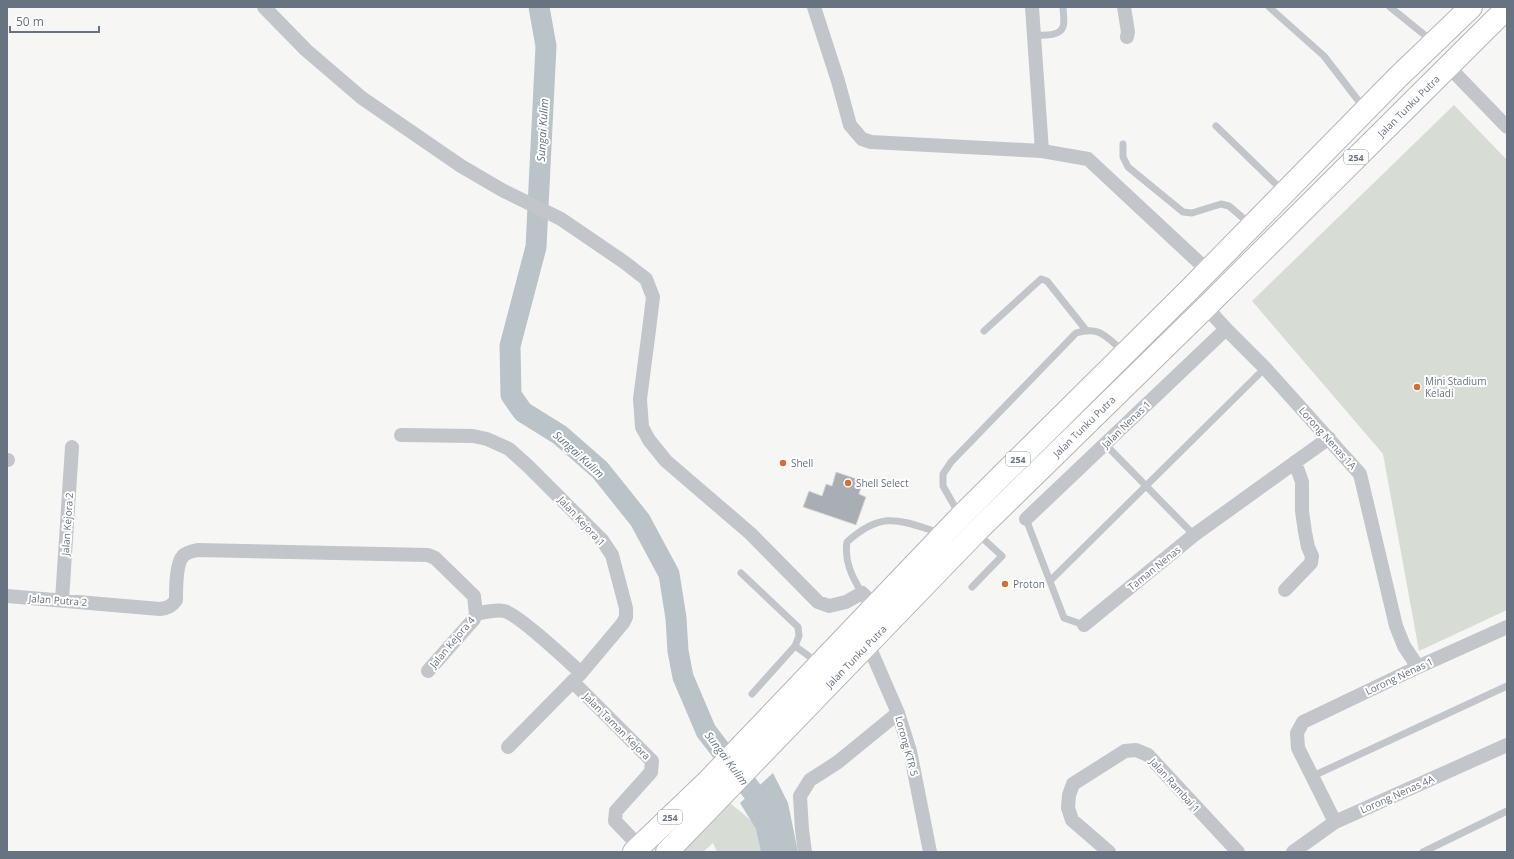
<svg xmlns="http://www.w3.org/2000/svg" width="1514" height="859" font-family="'Open Sans',sans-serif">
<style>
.green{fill:#d7ddd5}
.water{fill:#bac3c8}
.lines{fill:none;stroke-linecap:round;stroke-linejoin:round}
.river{stroke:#bac3c8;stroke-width:21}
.building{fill:#a9aeb5;stroke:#d8d8d6}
.primary-casing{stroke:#b4b7bb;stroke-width:24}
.service{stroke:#c2c5c9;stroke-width:7}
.minor{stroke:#c2c5c9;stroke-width:14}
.primary{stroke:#fff;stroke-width:22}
.poi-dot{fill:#d57035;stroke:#fff;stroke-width:1.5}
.labels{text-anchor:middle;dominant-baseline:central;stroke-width:4;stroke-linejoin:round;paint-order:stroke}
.shield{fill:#fff;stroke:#959da8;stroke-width:1}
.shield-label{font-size:9px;font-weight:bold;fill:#687382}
.street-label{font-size:10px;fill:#687382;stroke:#fff}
.poi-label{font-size:10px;fill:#687382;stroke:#fff;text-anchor:start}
.water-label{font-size:11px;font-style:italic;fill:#63737f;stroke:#fff}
</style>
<rect width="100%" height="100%" fill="#f6f7f4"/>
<!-- green -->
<path class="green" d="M 1454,105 L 1507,160 L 1507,610 L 1419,651 L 1383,454 L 1252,301 Z
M 730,803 L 753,822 L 759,836 L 762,852 L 717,852 L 713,843 L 703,852 L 679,852 Z"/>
<!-- water -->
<path class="water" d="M 773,773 L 788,803 L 798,852 L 761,852 L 756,829 L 740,803 Z"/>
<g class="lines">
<!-- river -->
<path class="river" d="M 539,7 L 546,46 L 536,247 L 510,346 L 511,395 L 523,412 L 560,435 L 600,470 L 640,520 L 669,574 L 676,618 L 678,651 L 683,677 L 706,731 L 772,817 L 783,852"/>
</g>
<!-- building -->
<path class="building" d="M 836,472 L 863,481 L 859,494 L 866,497 L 856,525 L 803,507 L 809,491 L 822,496 L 826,484 L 832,486 Z"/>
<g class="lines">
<!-- primary casing -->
<g class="primary-casing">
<g id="primary">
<path d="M 634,852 L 707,782 L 961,516 L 1189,290 L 1397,78 L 1471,7"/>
<path id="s1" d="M 667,852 L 976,532 L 1206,307 L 1507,8"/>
</g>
</g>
<!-- service -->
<path class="service" d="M 1269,7 L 1324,56 L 1364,108
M 1390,7 L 1432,41
M 1034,35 C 1043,35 1059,37 1063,27 C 1065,22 1063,12 1063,7
M 1216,126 L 1283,191
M 1123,144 L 1123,157 L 1128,167 L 1183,212 L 1192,213 L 1221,204 L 1229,206 L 1250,224
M 984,331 L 1041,279 L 1047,281 L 1086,330
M 1105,444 L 1194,535
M 959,514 L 943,486 L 943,474 L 951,462 L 1076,333 C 1100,326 1105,336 1123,351
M 1026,519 L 1064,618 L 1084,625
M 741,573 L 798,627 L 799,636 L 795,646 L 817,662
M 1051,580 L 1265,368
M 972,587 L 1002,556 L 978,534
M 862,593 C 852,577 844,561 847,542 C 882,510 899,520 940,533
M 752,694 L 795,646
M 1313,776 L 1507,686
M 1423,852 L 1507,811"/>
<!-- minor -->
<path class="minor" d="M 264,7 L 306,50 L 362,98 L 461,166 L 502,190 L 561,219 L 624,262 L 646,279 L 653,297 L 649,330 L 640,399 L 642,427 L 649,440 L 666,461 L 751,534 L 818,602 L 829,606 L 846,602 L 862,593 L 880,611
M 814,7 L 838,81 L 850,125 L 862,139 L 871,142 L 1042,151 L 1088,159 L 1207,270
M 1032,7 L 1042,151
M 1124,7 L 1128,32 L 1127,37
M 1448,66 L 1507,127
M 1206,307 L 1226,329 L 1265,368 L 1360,474 L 1396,626 L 1404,646 L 1418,667
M 401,435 L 473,436 L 487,439 L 509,449 L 528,466 L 602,540 L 612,555 L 626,608 L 626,617 L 623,623 L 581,673 L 508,747
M 7,460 L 8,460
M 1026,519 L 1226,329
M 1285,590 L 1311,563 L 1312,556 L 1308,547 L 1305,532 L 1302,511 L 1302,482 L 1295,462
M 7,596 L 160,609 C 168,608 172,606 176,600 C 176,589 176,563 183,556 C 187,552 193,551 198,550 L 428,555 L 435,558 L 474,596 L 476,614 L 474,619 L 428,671
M 62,600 L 72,447
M 476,614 C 485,612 495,609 504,611 C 518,614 568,661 581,673
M 1084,625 L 1194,535 L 1329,438
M 868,644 L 898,713 L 910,751 L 930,852
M 573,682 L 652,761 L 651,772 L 616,811 L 615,821 L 639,846
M 1335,822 L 1298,748 L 1297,733 L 1303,722 L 1418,667 L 1507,627
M 805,852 L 802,830 L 800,796 L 810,780 L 838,762 L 898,713
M 1109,852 L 1072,820 L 1068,808 L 1069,795 L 1073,784 L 1125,751 L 1136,750 L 1148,755 L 1238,852
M 1293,852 L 1335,822 L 1507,745"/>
<!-- primary -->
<use href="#primary" class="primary"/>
</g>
<!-- markers -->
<g class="poi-dot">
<circle cx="1417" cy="387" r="4"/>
<circle cx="783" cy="463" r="4"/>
<circle cx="848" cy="483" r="4"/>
<circle cx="1005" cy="584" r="4"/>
</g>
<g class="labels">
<!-- shield labels -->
<g class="shield">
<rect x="1344" y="150" width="24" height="14" rx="3"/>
<rect x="1006" y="452" width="24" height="14" rx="3"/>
<rect x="658" y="810" width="24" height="14" rx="3"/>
</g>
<g class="shield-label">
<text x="1356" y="157">254</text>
<text x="1018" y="459">254</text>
<text x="670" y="817">254</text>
</g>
<!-- street labels -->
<g class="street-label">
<text stroke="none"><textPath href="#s1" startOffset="1052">Jalan Tunku Putra</textPath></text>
<text transform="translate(1126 424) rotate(-44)">Jalan Nenas 1</text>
<text stroke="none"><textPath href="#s1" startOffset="596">Jalan Tunku Putra</textPath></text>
<text transform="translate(1328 438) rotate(48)">Lorong Nenas 1A</text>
<text transform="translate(582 521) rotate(47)">Jalan Kejora 1</text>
<text transform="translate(67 524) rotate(-86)">Jalan Kejora 2</text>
<text transform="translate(1154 568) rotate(-39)">Taman Nenas</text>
<text transform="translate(58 600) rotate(4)">Jalan Putra 2</text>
<text transform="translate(452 642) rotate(-50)">Jalan Kejora 4</text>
<text stroke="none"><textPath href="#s1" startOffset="272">Jalan Tunku Putra</textPath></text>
<text transform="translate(1399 676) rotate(-25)">Lorong Nenas 1</text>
<text transform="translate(617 726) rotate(45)">Jalan Taman Kejora</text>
<text transform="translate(907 746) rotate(75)">Lorong KTR 5</text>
<text transform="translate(1175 785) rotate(48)">Jalan Rambai 1</text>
<text transform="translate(1397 794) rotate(-24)">Lorong Nenas 4A</text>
</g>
<!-- poi labels -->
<g class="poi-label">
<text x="1425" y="381">Mini Stadium<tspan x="1425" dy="12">Keladi</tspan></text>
<text x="791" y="463">Shell</text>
<text x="856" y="483">Shell Select</text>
<text x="1013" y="584">Proton</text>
</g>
<!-- water labels -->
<g class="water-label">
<text transform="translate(542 130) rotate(-87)">Sungai Kulim</text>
<text transform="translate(579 454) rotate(42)">Sungai Kulim</text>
<text transform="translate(727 758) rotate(53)">Sungai Kulim</text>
</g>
</g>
<!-- border -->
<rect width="1514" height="859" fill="none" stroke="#687382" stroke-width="16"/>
<!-- scale -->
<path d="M10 26v6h89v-6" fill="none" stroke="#687382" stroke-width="2"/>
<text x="16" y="26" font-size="12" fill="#687382" stroke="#ffffff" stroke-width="3" paint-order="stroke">50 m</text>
</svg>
